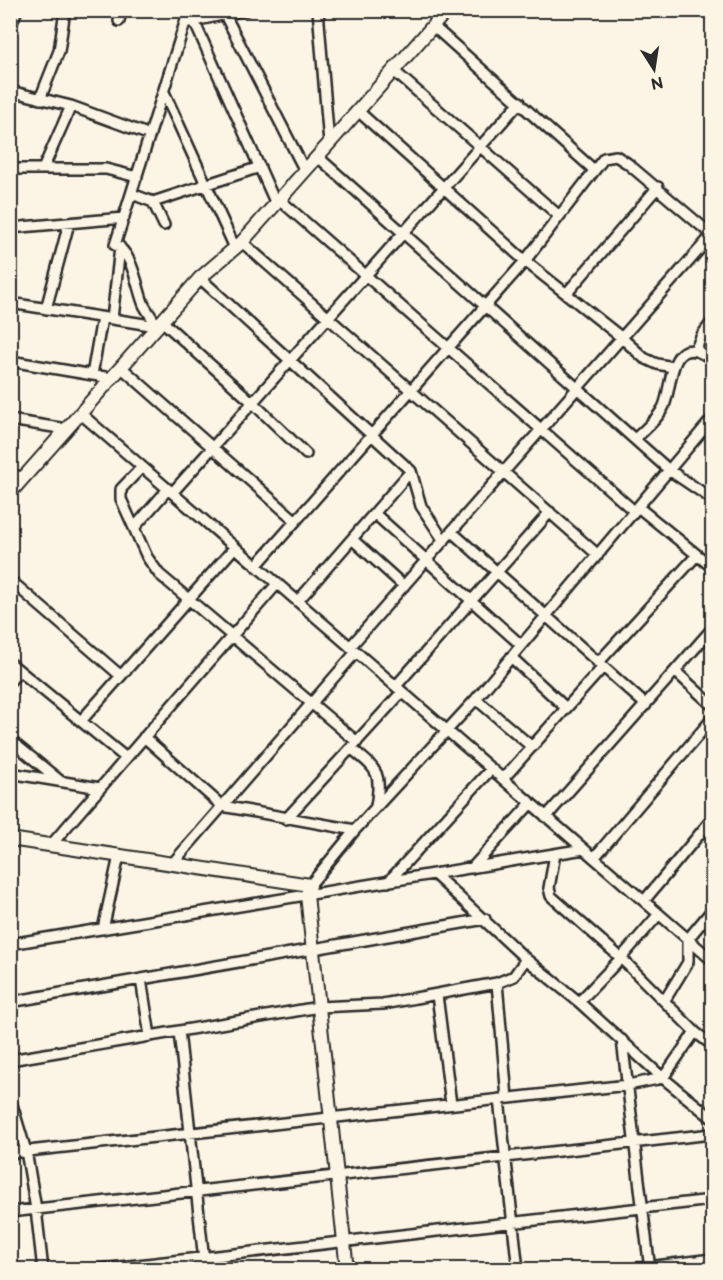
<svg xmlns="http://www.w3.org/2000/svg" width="723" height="1280" font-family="'Balsamiq Sans',sans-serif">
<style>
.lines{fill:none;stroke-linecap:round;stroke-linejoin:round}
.minor-casing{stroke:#2b2b2b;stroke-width:14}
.tertiary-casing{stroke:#2b2b2b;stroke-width:16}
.minor{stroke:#fcf5e5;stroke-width:9}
.tertiary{stroke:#fcf5e5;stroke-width:12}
</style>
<rect width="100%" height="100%" fill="#fcf5e5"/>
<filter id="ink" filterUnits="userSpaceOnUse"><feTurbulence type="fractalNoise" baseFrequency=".0167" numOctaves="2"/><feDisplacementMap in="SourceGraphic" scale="12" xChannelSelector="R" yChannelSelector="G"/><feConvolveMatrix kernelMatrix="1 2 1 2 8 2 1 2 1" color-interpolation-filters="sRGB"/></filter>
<g filter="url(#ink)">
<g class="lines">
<!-- minor casing -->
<g class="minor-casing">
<path id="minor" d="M 318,10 L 329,144
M 225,15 L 305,171
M 119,21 L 121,10
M 194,21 L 276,204
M 189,22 L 246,10
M 433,26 L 594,170
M 10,27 L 17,10
M 394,71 L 558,215
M 10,91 L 71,106 L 150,135
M 164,92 L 235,248
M 40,99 L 59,51 L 65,10
M 358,111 L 525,261 L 622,338 L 644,358 L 657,364 L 673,367
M 318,157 L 669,470 L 712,499
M 10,169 L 106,169 L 137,177
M 43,169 L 71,106
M 132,194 L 153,202 L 260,167
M 280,200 L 634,511
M 153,202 L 164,225
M 10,228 L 124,218
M 242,242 L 598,555
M 200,278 L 411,471 L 421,506 L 444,541
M 567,293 L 658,187
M 10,303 L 157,326
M 46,309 L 69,223
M 112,319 L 120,247
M 162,321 L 253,403 L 306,454
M 157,326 C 153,319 148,312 144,305 C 137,289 133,252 115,245 L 189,10
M 695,351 L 702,335 L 712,322
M 10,361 L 111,378
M 121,367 L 296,521
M 92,375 L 102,318
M 80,413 L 712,960
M 10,420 L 66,429
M 635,439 C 644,430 657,420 663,408 C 672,392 668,344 696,351 C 701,352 707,356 712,359
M 142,467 L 121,489 L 121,499 L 147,557 L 159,574 L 357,742
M 10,475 L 24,477
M 172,493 L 520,102
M 638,507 L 712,567
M 375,514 L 521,645
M 134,528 L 168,489
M 452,532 L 646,705
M 353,540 L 404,586
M 256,566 L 525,261 L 604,158 L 616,156 L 627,163 L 712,235
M 10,580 L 121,676
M 298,601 L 411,471
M 350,647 L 712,235
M 511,657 L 566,708
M 10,663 L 126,758
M 598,663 L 697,555
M 675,671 L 712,705
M 10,681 L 19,671
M 396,686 L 550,512
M 476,699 L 532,747
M 81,721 L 235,547
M 144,737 L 222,806 L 355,830
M 10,740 L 59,780
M 351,748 C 377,770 382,771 376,806
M 10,773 L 100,788
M 503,779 L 603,667
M 546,817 L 712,629
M 286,819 L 402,692
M 51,845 L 277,584
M 555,854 L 549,888 L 551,896 L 621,958 L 695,1032 L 712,1045
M 594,858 L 712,719
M 172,864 L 356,652
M 472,868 L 531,803
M 434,874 L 526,959 L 579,1002 L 663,1078 L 712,1118
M 388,882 L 491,769
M 310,885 L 355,830 L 476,699 L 712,419
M 644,901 L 712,819
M 103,929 L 119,856
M 10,944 L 584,849
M 141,979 L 150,1036
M 497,983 L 507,1098
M 437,995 L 451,1104
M 665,1000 L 688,962 L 688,939 L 712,910
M 10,1002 L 485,919
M 579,1002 L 621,958 L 659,914
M 179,1031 L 205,1270
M 622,1040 L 650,1270
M 10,1060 L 319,1007 L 383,1004 L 497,983 L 514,976 L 526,959
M 10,1098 L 26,1151 L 36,1209 L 43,1270
M 499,1099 L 518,1270
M 10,1153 L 628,1085 L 663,1078 L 695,1032
M 10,1212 L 712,1134
M 93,1270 L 712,1200
M 624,1270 L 712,1259"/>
</g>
<!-- tertiary casing -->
<g class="tertiary-casing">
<path id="tertiary" d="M 10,493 L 200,278 L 242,242 L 447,10
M 10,839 L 310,885 L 307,895 L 347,1270"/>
</g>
<!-- minor -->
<use href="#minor" class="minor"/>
<!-- tertiary -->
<use href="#tertiary" class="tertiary"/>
</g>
</g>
<!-- margin -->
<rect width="723" height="1280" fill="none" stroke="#fcf5e5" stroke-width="36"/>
<rect x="18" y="18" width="687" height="1244" fill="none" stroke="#2b2b2b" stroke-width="2" filter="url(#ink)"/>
<!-- north arrow -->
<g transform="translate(654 69) rotate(168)" stroke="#fcf5e5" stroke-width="4.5" paint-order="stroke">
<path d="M0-4.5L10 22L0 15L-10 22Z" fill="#2b2b2b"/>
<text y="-9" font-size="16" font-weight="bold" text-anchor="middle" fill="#2b2b2b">N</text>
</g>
</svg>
